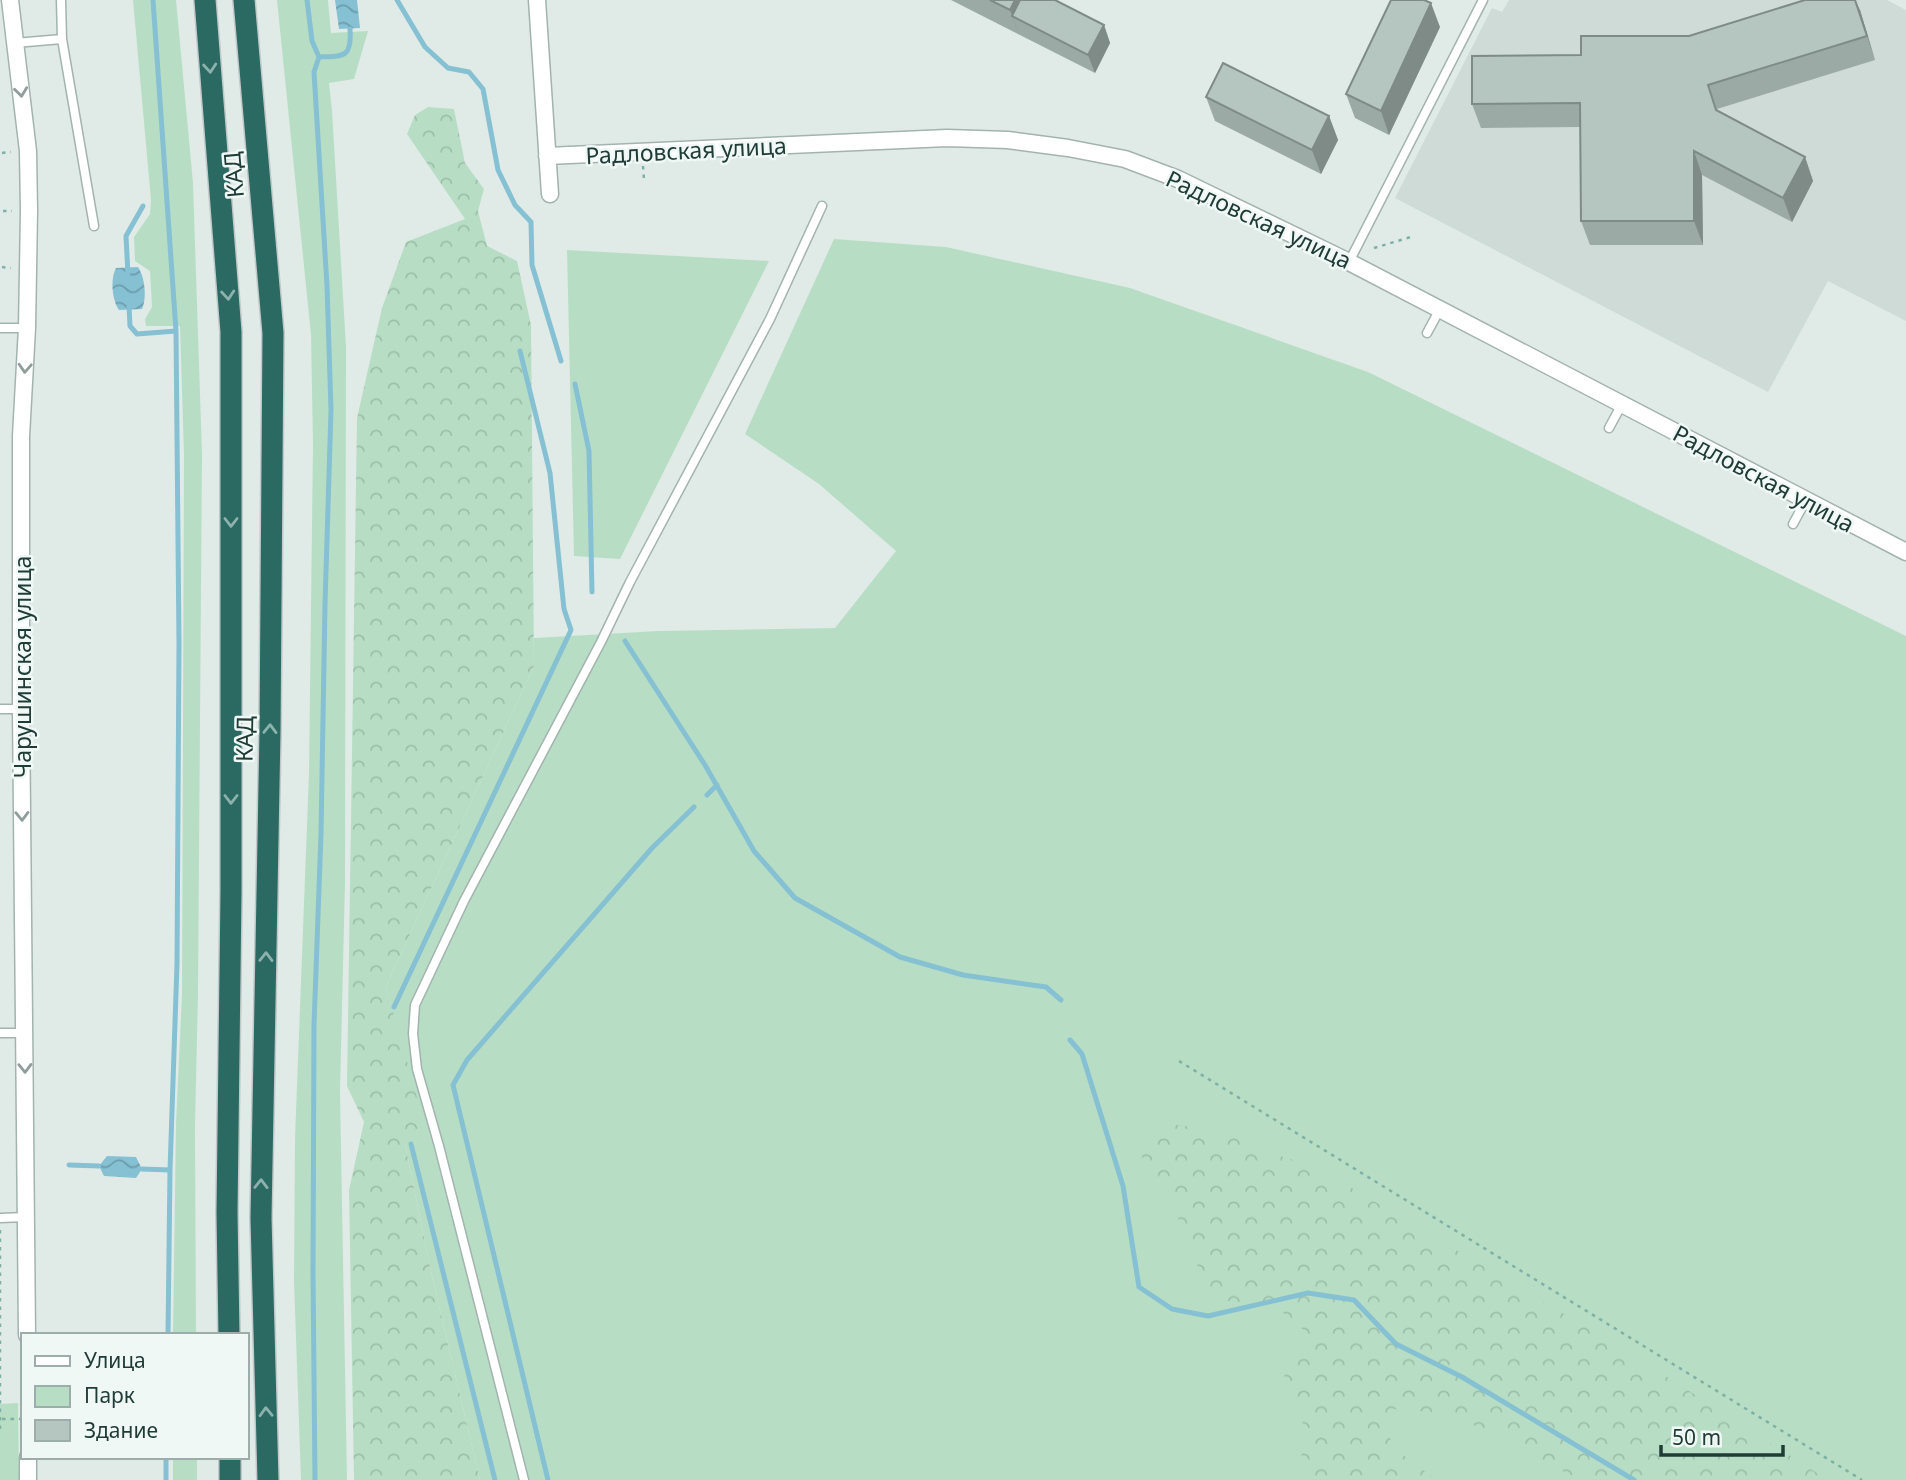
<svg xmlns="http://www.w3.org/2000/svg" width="1906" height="1480" font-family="'Noto Sans',sans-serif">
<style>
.built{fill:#cedbd6}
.green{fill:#b7dec5}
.forest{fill:url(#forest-crowns)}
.water{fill:url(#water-waves)}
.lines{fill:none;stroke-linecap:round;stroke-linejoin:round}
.stream{stroke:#85c0d3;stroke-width:5}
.service-casing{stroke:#a3b3af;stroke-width:11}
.minor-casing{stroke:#a3b3af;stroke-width:19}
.motorway-casing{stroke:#c1c8c7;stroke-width:24}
.path{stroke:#7eb0a6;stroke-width:2.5;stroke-dasharray:3.5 5;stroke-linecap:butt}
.service{stroke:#fff;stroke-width:8}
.minor{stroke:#fff;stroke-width:16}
.motorway{stroke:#2a6a63;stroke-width:21}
.wall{fill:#9caaa6}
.shaded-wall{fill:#7f8b87}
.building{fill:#b5c6c1;stroke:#7f8b87;stroke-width:2}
.oneway{stroke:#8db1ac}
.oneway2{stroke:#909e9b}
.labels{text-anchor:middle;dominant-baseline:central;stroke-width:5;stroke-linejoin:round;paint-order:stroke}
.street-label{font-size:23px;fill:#203c37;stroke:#f0f8f5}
</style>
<defs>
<pattern id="forest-crowns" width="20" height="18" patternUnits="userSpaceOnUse" patternTransform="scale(1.75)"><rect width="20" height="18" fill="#b7dec5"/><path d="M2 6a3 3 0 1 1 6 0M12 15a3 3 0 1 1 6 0" fill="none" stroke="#9dbfaa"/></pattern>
<pattern id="water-waves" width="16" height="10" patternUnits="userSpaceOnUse" patternTransform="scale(1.75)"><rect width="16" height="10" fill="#85c0d3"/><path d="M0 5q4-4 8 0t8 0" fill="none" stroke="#6c9dac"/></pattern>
</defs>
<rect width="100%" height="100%" fill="#e0ebe7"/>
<!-- built -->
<path class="built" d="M 1509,0 L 1887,0 L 1906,10 L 1906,321 L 1828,281 L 1768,392 L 1395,198 L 1492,8 L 1502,12 Z"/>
<!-- green -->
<path class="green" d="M 133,0 L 176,0 L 193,183 L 202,454 L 198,994 L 195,1126 L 196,1335 L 173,1335 L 176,1124 L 182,994 L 184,455 L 180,326 L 146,326 L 145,319 L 152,307 L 150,271 L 135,261 L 134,237 L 150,214 L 151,200 Z
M 277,0 L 328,0 L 331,33 L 368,31 L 354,79 L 329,83 L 332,111 L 346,347 L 345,883 L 340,1093 L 347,1480 L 301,1480 L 294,1282 L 295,1138 L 309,773 L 313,444 L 311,335 Z
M 834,239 L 946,247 L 1130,288 L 1368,372 L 1906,636 L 1906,1480 L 480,1480 L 432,1276 L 405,1144 L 400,1040 L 386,986 L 534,666 L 534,638 L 658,631 L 835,628 L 896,551 L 819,484 L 745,434 Z
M 567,250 L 769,261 L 620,559 L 574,556 Z
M 18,1403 L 19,1480 L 0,1480 L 0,1404 Z
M 173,1457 L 197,1457 L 197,1480 L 173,1480 Z"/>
<!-- forest -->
<path class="forest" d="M 428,107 L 454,109 L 465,163 L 484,189 L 478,211 L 487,246 L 517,261 L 531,325 L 534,666 L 386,986 L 426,1130 L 405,1144 L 432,1276 L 480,1480 L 354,1480 L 349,1190 L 364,1122 L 347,1086 L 357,418 L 382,308 L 406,242 L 465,219 L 407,134 L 415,115 Z
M 1178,1125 L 1243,1135 L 1283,1157 L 1315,1166 L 1636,1357 L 1828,1480 L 1580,1480 L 1452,1414 L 1393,1409 L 1384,1422 C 1391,1452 1414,1464 1439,1480 L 1302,1480 L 1298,1465 L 1308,1437 L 1284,1375 L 1313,1338 L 1278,1308 L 1220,1300 L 1208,1291 L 1171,1202 L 1145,1165 L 1140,1151 L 1145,1136 L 1159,1127 Z"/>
<!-- water -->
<path class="water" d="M 335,0 L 357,0 L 360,28 L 339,29 Z
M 138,267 C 145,277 147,298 142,309 L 119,310 C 112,300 110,279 116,268 Z
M 107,1156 L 136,1157 L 142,1169 L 136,1178 L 104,1176 L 99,1166 Z"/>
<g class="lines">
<!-- stream -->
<path class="stream" d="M 153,0 L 176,331 L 179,644 L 177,964 L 170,1170 L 168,1335
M 307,0 L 312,41 L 319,57 L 314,72 L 327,286 L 331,410 L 325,604 L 321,834 L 314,1025 L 313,1272 L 315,1480
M 397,0 L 425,47 L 448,68 L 469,72 L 483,89 L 498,170 L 515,205 L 531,222 L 532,265 L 561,361
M 319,57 C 344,56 352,58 350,29
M 128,275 L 126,236 L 143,206
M 129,306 L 130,326 L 137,334 L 176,331
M 575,384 L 589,451 L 592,592
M 625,641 L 705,765 L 754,851 L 795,898 L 900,957 L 963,975 L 1046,987 L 1061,1000
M 707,795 L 717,785
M 394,1007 L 571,630 L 564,609 L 550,473 L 520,351
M 1070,1040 L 1082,1054 L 1123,1186 L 1139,1287 L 1172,1309 L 1208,1316 L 1308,1293 L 1354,1300 L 1396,1344 L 1462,1377 L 1634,1480
M 411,1144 L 495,1480
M 69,1165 L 99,1166
M 142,1169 L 170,1170
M 166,1480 L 166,1457
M 548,1480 L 453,1085 L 467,1060 L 652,848 L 694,807"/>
<!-- service casing -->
<g class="service-casing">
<path id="service" d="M 62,39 L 94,226
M 15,43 L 62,39 L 61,0
M 1349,262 L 1483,0
M 0,328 L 27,328
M 1427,333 L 1440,309
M 1609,428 L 1622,404
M 1793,524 L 1806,500
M 0,709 L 21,709
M 0,1033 L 25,1033
M 0,1218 L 27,1217
M 524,1480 L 439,1146 L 417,1069 L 413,1034 L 415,1005 L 464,901 L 601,642 L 630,582 L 770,319 L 822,206"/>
</g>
<!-- minor casing -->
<g class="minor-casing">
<path id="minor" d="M 10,0 L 28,151 L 29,211 L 27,328 L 21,436 L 21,709 L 27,1335
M 537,0 L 550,194
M 547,156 L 947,138 L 1008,140 L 1068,148 L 1125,159 L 1178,179 L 1349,262 L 1906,552
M 28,1457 L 28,1480"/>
</g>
<!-- motorway casing -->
<g class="motorway-casing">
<path id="motorway" d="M 205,0 L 231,332 L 231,892 L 227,1213 L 229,1335
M 244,0 L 273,333 L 270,731 L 261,1218 L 268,1480
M 230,1457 L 230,1480"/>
</g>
<!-- path -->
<path class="path" d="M 2,153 L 11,152
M 643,166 L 644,180
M 3,211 L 12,211
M 1374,248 L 1411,237
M 2,267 L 11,268
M 1179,1061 L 1862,1480
M 0,1230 L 0,1431
M 2,1419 L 23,1419"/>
<!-- service -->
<use href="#service" class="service"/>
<!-- minor -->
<use href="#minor" class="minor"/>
<!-- motorway -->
<use href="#motorway" class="motorway"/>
</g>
<!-- wall -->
<path class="wall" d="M 951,0 L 1055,0 L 1104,25 L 1110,43 L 1095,73 Z
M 1860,10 L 1875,60 L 1717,109 L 1718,111 L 1805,157 L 1813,181 L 1792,222 L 1702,175 L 1703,245 L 1590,245 L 1581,221 L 1580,127 L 1481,128 L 1472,104 L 1581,55 L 1689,36 Z
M 1440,27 L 1389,135 L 1355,118 L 1346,94 Z
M 1206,97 L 1329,116 L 1338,140 L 1321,174 L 1215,121 Z"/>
<!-- shaded-wall -->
<path class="shaded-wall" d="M 1015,0 L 1036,0 L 1012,16 L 1019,34 L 1010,10 Z
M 1855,0 L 1860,10 L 1875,60 Z
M 1431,3 L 1440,27 L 1389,135 L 1381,111 Z
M 1104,25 L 1110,43 L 1095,73 L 1088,55 Z
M 1329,116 L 1338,140 L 1321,174 L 1312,150 Z
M 1694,151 L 1702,175 L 1703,245 L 1694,221 Z
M 1805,157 L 1813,181 L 1792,222 L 1783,198 Z"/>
<!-- building -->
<path class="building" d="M 990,0 L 1015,0 L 1010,10 Z
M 1020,0 L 1055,0 L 1104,25 L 1088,55 L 1012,16 Z
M 1391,0 L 1424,0 L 1431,3 L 1381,111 L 1346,94 Z
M 1805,0 L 1855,0 L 1867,36 L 1708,85 L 1716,110 L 1805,157 L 1783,198 L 1694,151 L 1694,221 L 1581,221 L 1580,103 L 1472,104 L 1472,56 L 1581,55 L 1581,36 L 1689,36 Z
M 1223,63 L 1329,116 L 1312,150 L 1206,97 Z"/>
<!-- one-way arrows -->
<defs><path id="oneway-chevron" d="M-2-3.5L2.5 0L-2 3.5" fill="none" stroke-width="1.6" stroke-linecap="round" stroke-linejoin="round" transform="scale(1.75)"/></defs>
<g class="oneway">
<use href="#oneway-chevron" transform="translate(210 68) rotate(85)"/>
<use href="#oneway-chevron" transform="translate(228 295) rotate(85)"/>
<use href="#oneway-chevron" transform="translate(231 522) rotate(90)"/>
<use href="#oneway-chevron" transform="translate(270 729) rotate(-89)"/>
<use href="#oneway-chevron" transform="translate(231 799) rotate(90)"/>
<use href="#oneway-chevron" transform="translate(266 957) rotate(-89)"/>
<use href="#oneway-chevron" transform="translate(261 1184) rotate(-89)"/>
<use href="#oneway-chevron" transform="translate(266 1412) rotate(-92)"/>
</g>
<g class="oneway2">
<use href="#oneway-chevron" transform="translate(21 92) rotate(83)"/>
<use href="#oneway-chevron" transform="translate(25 368) rotate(93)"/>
<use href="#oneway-chevron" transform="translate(22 816) rotate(89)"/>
<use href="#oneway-chevron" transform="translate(25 1068) rotate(89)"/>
</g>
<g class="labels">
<!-- street labels -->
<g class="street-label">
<text transform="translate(686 150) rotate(-3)">Радловская улица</text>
<text transform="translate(233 175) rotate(-95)">КАД</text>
<text transform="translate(1259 219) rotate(25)">Радловская улица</text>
<text transform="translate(1764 478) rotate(28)">Радловская улица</text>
<text transform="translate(22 667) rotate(-90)">Чарушинская улица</text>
<text transform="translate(244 739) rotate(-89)">КАД</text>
</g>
</g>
<!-- legend -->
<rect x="21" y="1333" width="228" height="126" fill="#f0f8f5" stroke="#9dada9" stroke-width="2"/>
<rect x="35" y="1356" width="35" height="10" fill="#ffffff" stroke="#9dada9" stroke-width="2"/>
<text x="84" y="1368" font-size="21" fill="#203c37">Улица</text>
<rect x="35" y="1386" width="35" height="21" fill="#b7dec5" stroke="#9dada9" stroke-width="2"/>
<text x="84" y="1403" font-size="21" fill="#203c37">Парк</text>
<rect x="35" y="1420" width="35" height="21" fill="#b5c6c1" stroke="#9dada9" stroke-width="2"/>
<text x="84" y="1438" font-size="21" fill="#203c37">Здание</text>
<!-- scale -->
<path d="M1661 1445v10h122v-10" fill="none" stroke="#203c37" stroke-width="3.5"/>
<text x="1672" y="1445" font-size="21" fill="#203c37" stroke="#f0f8f5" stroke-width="5" paint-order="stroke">50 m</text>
</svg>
